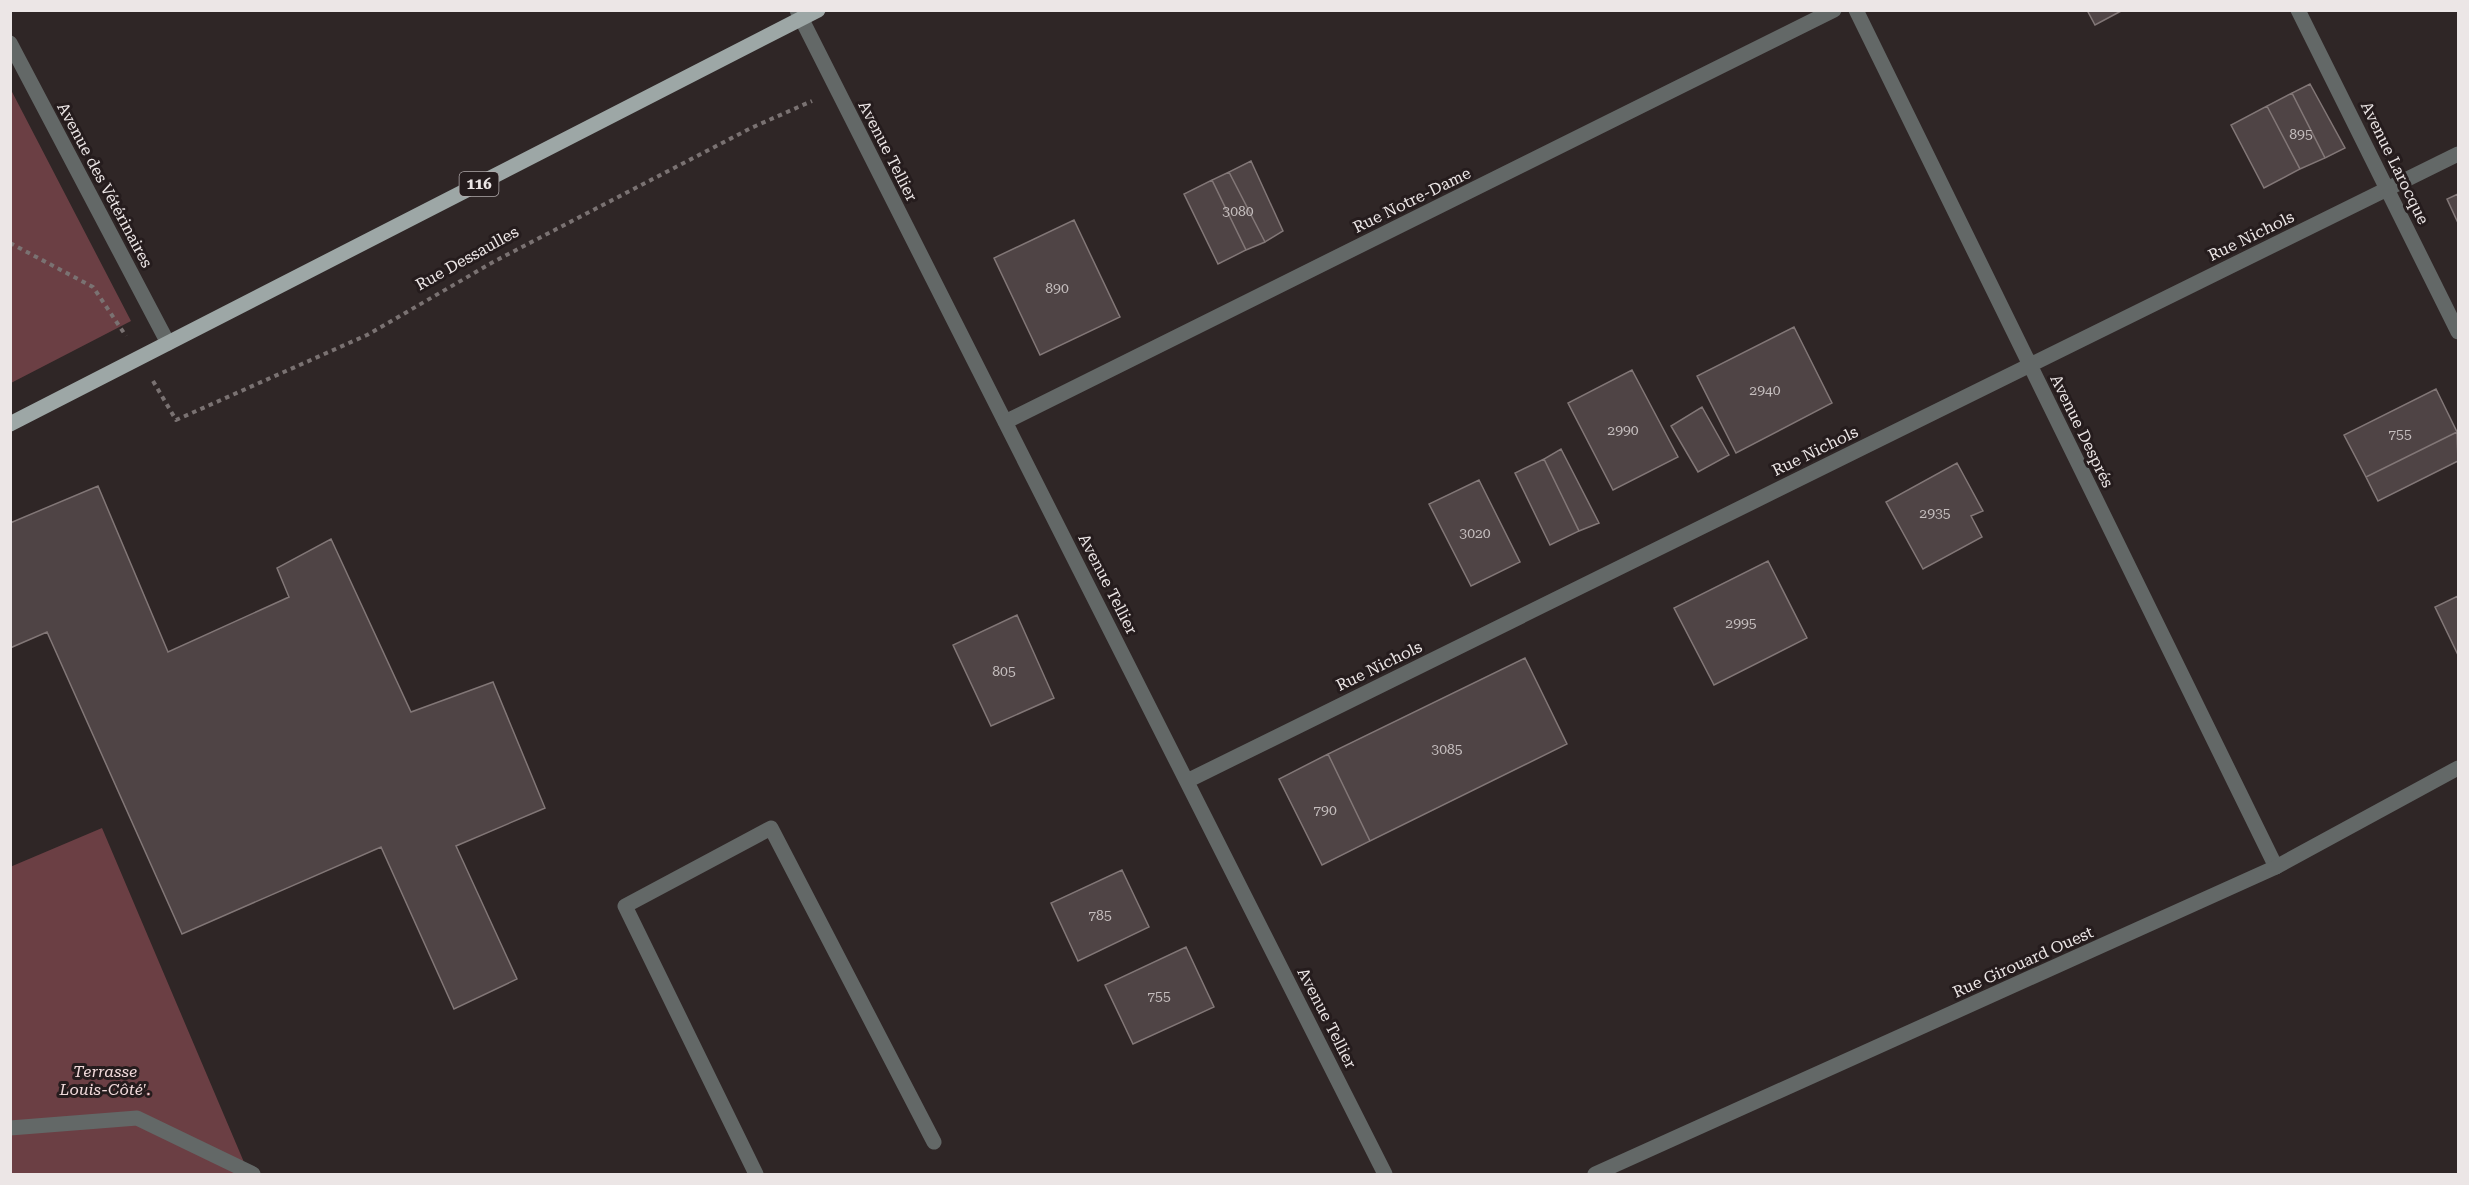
<svg xmlns="http://www.w3.org/2000/svg" width="2469" height="1185" font-family="'Roboto Serif',serif">
<style>
.green{fill:#6b3f44}
.building{fill:#4f4445;stroke:#827777;stroke-width:1.5}
.lines{fill:none;stroke-linecap:round;stroke-linejoin:round}
.path{stroke:#7a7272;stroke-width:4;stroke-dasharray:4.5 4.5;stroke-linecap:butt}
.service{stroke:#636867;stroke-width:15}
.minor{stroke:#636867;stroke-width:15}
.tertiary{stroke:#636867;stroke-width:15}
.primary{stroke:#9da7a6;stroke-width:15}
.labels{text-anchor:middle;dominant-baseline:central;stroke-width:6;stroke-linejoin:round;paint-order:stroke}
.number-label{font-size:14px;fill:#c5bebe}
.shield{fill:#251c1d;stroke:#b0a9aa;stroke-width:1.5}
.shield-label{font-size:15px;font-weight:bold;fill:#ece6e6}
.street-label{font-size:16px;fill:#ece6e6;stroke:#251c1d}
.park-label{font-size:16px;font-style:italic;fill:#f1dadb;stroke:#251c1d}
</style>
<rect width="100%" height="100%" fill="#2f2626"/>
<!-- green -->
<path class="green" d="M 10,88 L 131,321 L 11,383 L 10,383 Z
M 102,828 L 249,1174 L 11,1174 L 10,867 Z"/>
<!-- building -->
<path class="building" d="M 2087,10 L 2123,10 L 2095,25 Z
M 2310,84 L 2345,148 L 2325,158 L 2292,93 Z
M 2292,93 L 2325,158 L 2300,169 L 2267,106 Z
M 2267,106 L 2300,169 L 2264,188 L 2231,125 Z
M 1251,161 L 1283,231 L 1265,242 L 1229,172 Z
M 1229,172 L 1265,242 L 1246,250 L 1212,180 Z
M 1212,180 L 1246,250 L 1218,264 L 1184,194 Z
M 2458,194 L 2458,223 L 2447,199 Z
M 1074,220 L 1120,317 L 1040,355 L 994,258 Z
M 1794,327 L 1832,403 L 1736,453 L 1697,376 Z
M 1632,370 L 1678,457 L 1613,490 L 1568,403 Z
M 2436,389 L 2457,432 L 2366,477 L 2344,435 Z
M 1702,407 L 1729,455 L 1698,472 L 1671,426 Z
M 2457,432 L 2458,461 L 2378,501 L 2366,477 Z
M 1561,449 L 1599,523 L 1579,531 L 1544,459 Z
M 1544,459 L 1579,531 L 1550,545 L 1515,473 Z
M 1957,463 L 1983,511 L 1971,516 L 1982,537 L 1923,569 L 1886,502 Z
M 1479,480 L 1520,562 L 1471,586 L 1429,504 Z
M 98,486 L 168,652 L 289,597 L 277,568 L 331,539 L 411,712 L 493,682 L 545,808 L 456,846 L 517,979 L 454,1009 L 381,847 L 182,934 L 47,632 L 10,648 L 10,523 Z
M 1768,561 L 1807,638 L 1714,685 L 1674,608 Z
M 2458,596 L 2458,655 L 2435,607 Z
M 1017,615 L 1054,698 L 991,726 L 953,645 Z
M 1525,658 L 1567,744 L 1370,841 L 1328,754 Z
M 1328,754 L 1370,841 L 1322,865 L 1279,779 Z
M 1122,870 L 1149,927 L 1078,961 L 1051,903 Z
M 1186,947 L 1214,1007 L 1133,1044 L 1105,985 Z"/>
<g class="lines">
<!-- path -->
<path class="path" d="M 10,243 L 93,287 L 126,336
M 153,381 L 176,420 L 367,335 L 495,261 L 751,128 L 812,101"/>
<!-- service -->
<path class="service" d="M 756,1174 L 625,906 L 771,828 L 934,1142"/>
<!-- minor -->
<path class="minor" d="M 797,10 L 1385,1174
M 1856,10 L 2276,867
M 2298,10 L 2458,332
M 10,43 L 168,343
M 1005,422 L 1834,10
M 1187,781 L 2458,154"/>
<!-- tertiary -->
<path class="tertiary" d="M 10,1128 L 137,1118 L 253,1174
M 1595,1174 L 2276,867 L 2458,768"/>
<!-- primary -->
<path class="primary" d="M 10,424 L 818,10"/>
</g>
<g class="labels">
<!-- number labels -->
<g class="number-label">
<text x="2301" y="134">895</text>
<text x="1238" y="211">3080</text>
<text x="1057" y="288">890</text>
<text x="1765" y="390">2940</text>
<text x="1623" y="430">2990</text>
<text x="2400" y="434">755</text>
<text x="1935" y="513">2935</text>
<text x="1475" y="533">3020</text>
<text x="1741" y="623">2995</text>
<text x="1004" y="671">805</text>
<text x="1447" y="749">3085</text>
<text x="1325" y="810">790</text>
<text x="1100" y="915">785</text>
<text x="1159" y="996">755</text>
</g>
<!-- shield labels -->
<rect class="shield" x="459.5" y="172" width="39" height="24" rx="4.5"/>
<g class="shield-label">
<text x="479" y="184">116</text>
</g>
<!-- street labels -->
<g class="street-label">
<text transform="translate(888 151) rotate(63)">Avenue Tellier</text>
<text transform="translate(2395 163) rotate(64)">Avenue Larocque</text>
<text transform="translate(105 185) rotate(62)">Avenue des Vétérinaires</text>
<text transform="translate(1412 200) rotate(-26)">Rue Notre-Dame</text>
<text transform="translate(2251 236) rotate(-26)">Rue Nichols</text>
<text transform="translate(467 258) rotate(-29)">Rue Dessaulles</text>
<text transform="translate(2082 431) rotate(64)">Avenue Després</text>
<text transform="translate(1815 451) rotate(-26)">Rue Nichols</text>
<text transform="translate(1108 584) rotate(63)">Avenue Tellier</text>
<text transform="translate(1379 666) rotate(-26)">Rue Nichols</text>
<text transform="translate(2023 962) rotate(-24)">Rue Girouard Ouest</text>
<text transform="translate(1327 1018) rotate(63)">Avenue Tellier</text>
</g>
<!-- park labels -->
<g class="park-label">
<text x="105" y="1071">Terrasse<tspan x="105" dy="18">Louis-Côté'.</tspan></text>
</g>
</g>
<!-- border -->
<rect width="2469" height="1185" fill="none" stroke="#ece6e6" stroke-width="24"/>
</svg>
